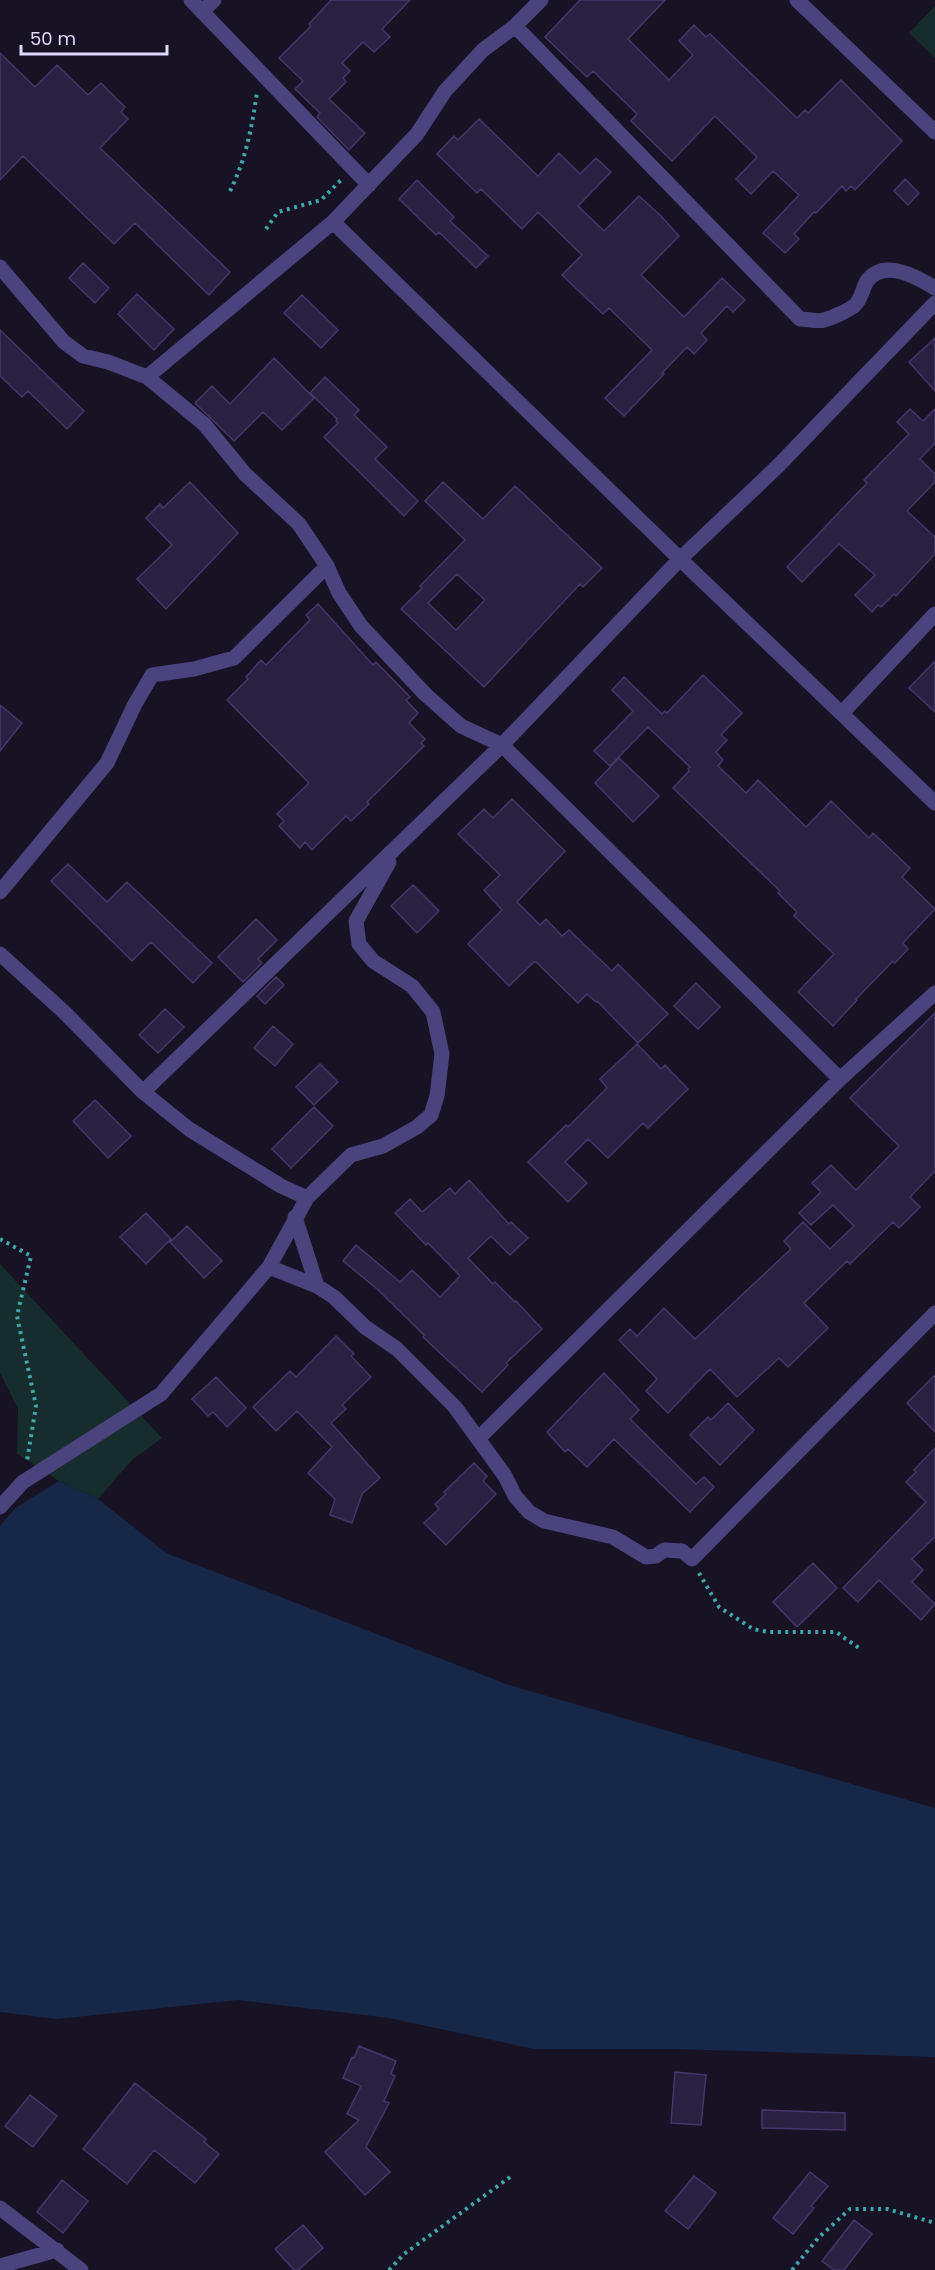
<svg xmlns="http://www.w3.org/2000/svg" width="935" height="2270" font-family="Poppins,sans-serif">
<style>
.green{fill:#162c2d}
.water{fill:#172748}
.building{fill:#2a2142;stroke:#45366b;stroke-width:1.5;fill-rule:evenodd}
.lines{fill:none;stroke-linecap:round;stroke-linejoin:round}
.path{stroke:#40a6a8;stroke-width:4;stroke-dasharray:3 4.5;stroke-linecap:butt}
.minor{stroke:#4a437d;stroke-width:15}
</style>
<rect width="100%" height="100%" fill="#171224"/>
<!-- green -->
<path class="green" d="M 935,6 L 935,58 L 909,33 Z
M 0,1264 L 162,1438 L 132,1460 L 98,1499 L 59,1481 L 17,1454 L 18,1409 L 0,1373 Z"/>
<!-- water -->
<path class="water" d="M 59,1481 L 98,1499 L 166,1553 L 509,1685 L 935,1808 L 935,2057 L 671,2049 L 534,2049 L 389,2018 L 238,2000 L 57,2019 L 0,2012 L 0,1526 L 15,1508 Z"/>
<!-- building -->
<path class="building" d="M 331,0 L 410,0 L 382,29 L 390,37 L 374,52 L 363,42 L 342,63 L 350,71 L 343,78 L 346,82 L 329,99 L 365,133 L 349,150 L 317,117 L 320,113 L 295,89 L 303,81 L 279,58 L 311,26 L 309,24 Z
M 580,0 L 665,0 L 628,39 L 669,80 L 693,55 L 679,41 L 694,25 L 706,37 L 710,34 L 797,118 L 805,110 L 808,113 L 841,80 L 902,141 L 855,190 L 851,186 L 846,191 L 842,186 L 816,213 L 814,212 L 794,234 L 799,239 L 785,253 L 763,233 L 799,195 L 773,171 L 751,194 L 736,179 L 757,157 L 715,116 L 672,161 L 631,121 L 637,114 L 593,71 L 587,77 L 545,37 Z
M 0,53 L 35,87 L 57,65 L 88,95 L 101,83 L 125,107 L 121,112 L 128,119 L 100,148 L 230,272 L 209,295 L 135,223 L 114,244 L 23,156 L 0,180 Z
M 479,119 L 538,176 L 559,153 L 580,174 L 596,158 L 611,172 L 578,206 L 604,231 L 639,196 L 661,216 L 679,236 L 641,275 L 684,317 L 722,278 L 745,300 L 733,312 L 727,306 L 701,333 L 707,340 L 694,354 L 687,347 L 662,373 L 664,374 L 624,416 L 605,398 L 652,350 L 609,308 L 603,314 L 562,275 L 582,255 L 538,212 L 522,229 L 481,189 L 477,193 L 437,154 L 454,136 L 458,140 Z
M 905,179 L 919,193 L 908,205 L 894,191 Z
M 417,180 L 454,217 L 450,221 L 488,256 L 476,268 L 439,232 L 436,235 L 399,199 Z
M 83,263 L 109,288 L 95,303 L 69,278 Z
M 137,294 L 174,329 L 154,350 L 118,314 Z
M 302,295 L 338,330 L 321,348 L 284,313 Z
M 0,330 L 84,411 L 67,429 L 28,391 L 22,397 L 0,376 Z
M 935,338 L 935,391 L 909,362 Z
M 274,358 L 314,398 L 282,430 L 263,412 L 234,441 L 195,403 L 212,386 L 230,404 Z
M 325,377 L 359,410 L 354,415 L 387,447 L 375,459 L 418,501 L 404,516 L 324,437 L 338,423 L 336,421 L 337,419 L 310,393 Z
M 910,409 L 923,421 L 935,409 L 935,443 L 920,459 L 935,474 L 935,482 L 907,511 L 935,537 L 935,554 L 896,596 L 894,594 L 881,607 L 878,605 L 872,612 L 855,595 L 875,575 L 839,544 L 802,582 L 787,567 L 867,483 L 864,480 L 909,434 L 897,422 Z
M 190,482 L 238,533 L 166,609 L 137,579 L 172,545 L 146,518 L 160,504 L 163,508 Z
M 443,482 L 483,519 L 515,486 L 602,568 L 583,587 L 580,584 L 484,687 L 401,609 L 422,588 L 420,586 L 465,540 L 425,501 ZM 457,574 L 485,600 L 456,630 L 428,603 Z
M 318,604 L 373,665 L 376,662 L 410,697 L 406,700 L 418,713 L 409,723 L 425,739 L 421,743 L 424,746 L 367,802 L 369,804 L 351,821 L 346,816 L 312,850 L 305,842 L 300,848 L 279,826 L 284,821 L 277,814 L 309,783 L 227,700 L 248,679 L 246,677 L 261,660 L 266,665 L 310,620 L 306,615 Z
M 935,661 L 935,712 L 909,688 Z
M 703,675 L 742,713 L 721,735 L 727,740 L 716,752 L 723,760 L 718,766 L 746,793 L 758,780 L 806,827 L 831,801 L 869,838 L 873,833 L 910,868 L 902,877 L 935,909 L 903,943 L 908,949 L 895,963 L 893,961 L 856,999 L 857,1000 L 833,1026 L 798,992 L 834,954 L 794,916 L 797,912 L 778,893 L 780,891 L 673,788 L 689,771 L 688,769 L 690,767 L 648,727 L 610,766 L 594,751 L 633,711 L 612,690 L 624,677 L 662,714 L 665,711 L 667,713 Z
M 0,705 L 22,723 L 0,751 Z
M 619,758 L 659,796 L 633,822 L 595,783 Z
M 512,799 L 565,851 L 517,902 L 540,925 L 546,919 L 562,936 L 569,930 L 612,971 L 618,964 L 668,1014 L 638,1043 L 597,1001 L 596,1002 L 587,994 L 578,1003 L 536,962 L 534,962 L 509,986 L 468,944 L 502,910 L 484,890 L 500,875 L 458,834 L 484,809 L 493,818 Z
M 68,864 L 107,902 L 127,882 L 212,963 L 193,983 L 151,942 L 132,961 L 51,881 Z
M 413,885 L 439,911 L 417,933 L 391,906 Z
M 256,919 L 277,940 L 258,959 L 262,963 L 243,982 L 218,957 Z
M 276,977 L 284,985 L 265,1004 L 257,996 Z
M 696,983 L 720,1007 L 698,1029 L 674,1006 Z
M 165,1009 L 184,1027 L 158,1053 L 139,1035 Z
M 935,1013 L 935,1171 L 910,1197 L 920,1207 L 899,1228 L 893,1222 L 850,1264 L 847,1261 L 804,1303 L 828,1328 L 788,1367 L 779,1358 L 737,1397 L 710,1369 L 668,1413 L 646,1391 L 657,1379 L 619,1340 L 630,1329 L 637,1336 L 664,1308 L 695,1339 L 791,1249 L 784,1241 L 803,1222 L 830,1249 L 854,1226 L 833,1205 L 811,1225 L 799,1213 L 821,1192 L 812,1183 L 831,1165 L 856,1190 L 899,1146 L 850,1098 Z
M 273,1026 L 293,1044 L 275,1066 L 254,1048 Z
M 637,1044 L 661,1069 L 665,1065 L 688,1089 L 648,1128 L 643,1123 L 608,1158 L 588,1139 L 565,1162 L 587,1183 L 568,1202 L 528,1162 L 566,1125 L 568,1127 L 607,1088 L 600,1079 Z
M 320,1064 L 338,1082 L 314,1105 L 296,1087 Z
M 95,1100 L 131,1136 L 108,1158 L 73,1121 Z
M 314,1107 L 333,1126 L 291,1168 L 272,1149 Z
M 469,1180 L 509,1224 L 511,1222 L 528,1238 L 510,1255 L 491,1236 L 468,1258 L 493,1284 L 495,1282 L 515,1302 L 516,1301 L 542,1329 L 506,1363 L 508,1365 L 482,1392 L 423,1337 L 424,1335 L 376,1288 L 343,1261 L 356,1245 L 400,1282 L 412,1270 L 440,1297 L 460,1276 L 428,1243 L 426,1245 L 395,1213 L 410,1199 L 422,1212 L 450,1188 L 455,1194 Z
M 146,1213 L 171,1239 L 146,1264 L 120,1237 Z
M 187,1226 L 222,1261 L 204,1278 L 170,1242 Z
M 336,1336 L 354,1354 L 351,1356 L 371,1377 L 342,1405 L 346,1409 L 331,1423 L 380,1478 L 362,1494 L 352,1523 L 330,1515 L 335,1499 L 308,1473 L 332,1447 L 297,1411 L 276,1431 L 253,1407 L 290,1371 L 296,1377 Z
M 604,1373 L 639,1410 L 630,1419 L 696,1484 L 704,1477 L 714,1487 L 690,1512 L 614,1439 L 587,1467 L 568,1449 L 565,1452 L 547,1432 Z
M 935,1375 L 935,1432 L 907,1403 Z
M 216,1377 L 246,1408 L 227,1427 L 213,1412 L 208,1416 L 192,1399 Z
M 728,1403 L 754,1430 L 720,1465 L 690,1435 L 708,1417 L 711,1420 Z
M 935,1448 L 935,1537 L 912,1559 L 923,1570 L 912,1582 L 935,1604 L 921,1620 L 879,1580 L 858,1602 L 843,1588 L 926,1502 L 906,1482 L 916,1472 L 914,1470 Z
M 474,1463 L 487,1476 L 483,1481 L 496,1494 L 446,1545 L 424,1523 L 439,1509 L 435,1504 L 446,1494 L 444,1492 Z
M 813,1563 L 837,1588 L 797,1627 L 773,1602 Z
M 359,2046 L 396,2061 L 391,2074 L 395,2076 L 384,2101 L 389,2103 L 366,2147 L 390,2172 L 365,2195 L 325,2152 L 359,2120 L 347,2114 L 361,2086 L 343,2078 L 352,2057 L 354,2058 Z
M 675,2072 L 706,2075 L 701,2125 L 671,2123 Z
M 135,2083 L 206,2139 L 204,2142 L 219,2154 L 195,2183 L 154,2150 L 127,2184 L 83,2149 Z
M 30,2095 L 57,2116 L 33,2147 L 5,2126 Z
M 762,2110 L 845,2113 L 845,2130 L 762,2128 Z
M 810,2172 L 828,2186 L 811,2206 L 814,2208 L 793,2234 L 773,2218 Z
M 694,2176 L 716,2193 L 688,2229 L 665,2211 Z
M 62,2180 L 88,2201 L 63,2233 L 37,2212 Z
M 854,2220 L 872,2234 L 844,2270 L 834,2270 L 822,2261 Z
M 303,2225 L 323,2248 L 298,2270 L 294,2270 L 275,2249 Z"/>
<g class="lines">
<!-- path -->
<path class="path" d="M 230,191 C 246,159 252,127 257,92
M 266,229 L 278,212 L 321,200 L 341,180
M 0,1239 L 31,1256 L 17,1316 L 36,1406 L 27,1461
M 699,1573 L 719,1607 L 753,1629 L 768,1632 L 836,1632 L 859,1648
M 389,2270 L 404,2254 L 513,2175
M 792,2270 L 818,2238 L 850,2209 L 887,2209 L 935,2223"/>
<!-- minor -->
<path class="minor" d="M 191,0 L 369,185
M 797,0 L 935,132
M 202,12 L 214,0
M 515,26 L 800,319 C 807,319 817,322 824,320 C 832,318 847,311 854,306 C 862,299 862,289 867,281 C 884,258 917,277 935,288
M 333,222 L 680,559 L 935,803
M 0,267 L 64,342 L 83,356 L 108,362 L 147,377 L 204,424 L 245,474 L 299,524 L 327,566 L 339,593 L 361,626 L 425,694 L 461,726 L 502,745 L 840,1079
M 147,377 L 333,222 L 417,134 L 445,91 L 483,50 L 515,26 L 541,0
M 842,713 L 935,614
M 0,892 L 107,763 L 135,704 L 152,675 L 194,669 L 234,658 L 327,566
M 0,954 L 64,1012 L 143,1092 L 189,1129 L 281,1186 L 307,1198
M 143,1092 L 502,745 L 680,559 L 778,466 L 935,303
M 295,1217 L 317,1286
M 269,1267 L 317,1286 L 334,1297 L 365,1327 L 397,1349 L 455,1407 L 505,1476 L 515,1496 L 529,1512 L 544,1521 L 613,1537 L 646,1557 L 656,1556 L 664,1550 L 682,1551 L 692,1559 L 935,1313
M 478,1439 L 840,1079 L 935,993
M 0,1507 L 23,1482 L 161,1394 L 269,1267 L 307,1198 L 351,1155 L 383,1146 L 417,1127 L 431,1115 L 437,1096 L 442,1054 L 433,1012 L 412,986 L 373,961 L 359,944 L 356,921 L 389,862
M 0,2208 L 81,2270
M 0,2266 L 57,2250"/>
</g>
<!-- scale -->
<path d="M21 45v9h146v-9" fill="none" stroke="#e0dafa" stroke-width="3"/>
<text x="30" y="45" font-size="18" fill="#e0dafa" stroke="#171224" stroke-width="4.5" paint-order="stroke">50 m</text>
</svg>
